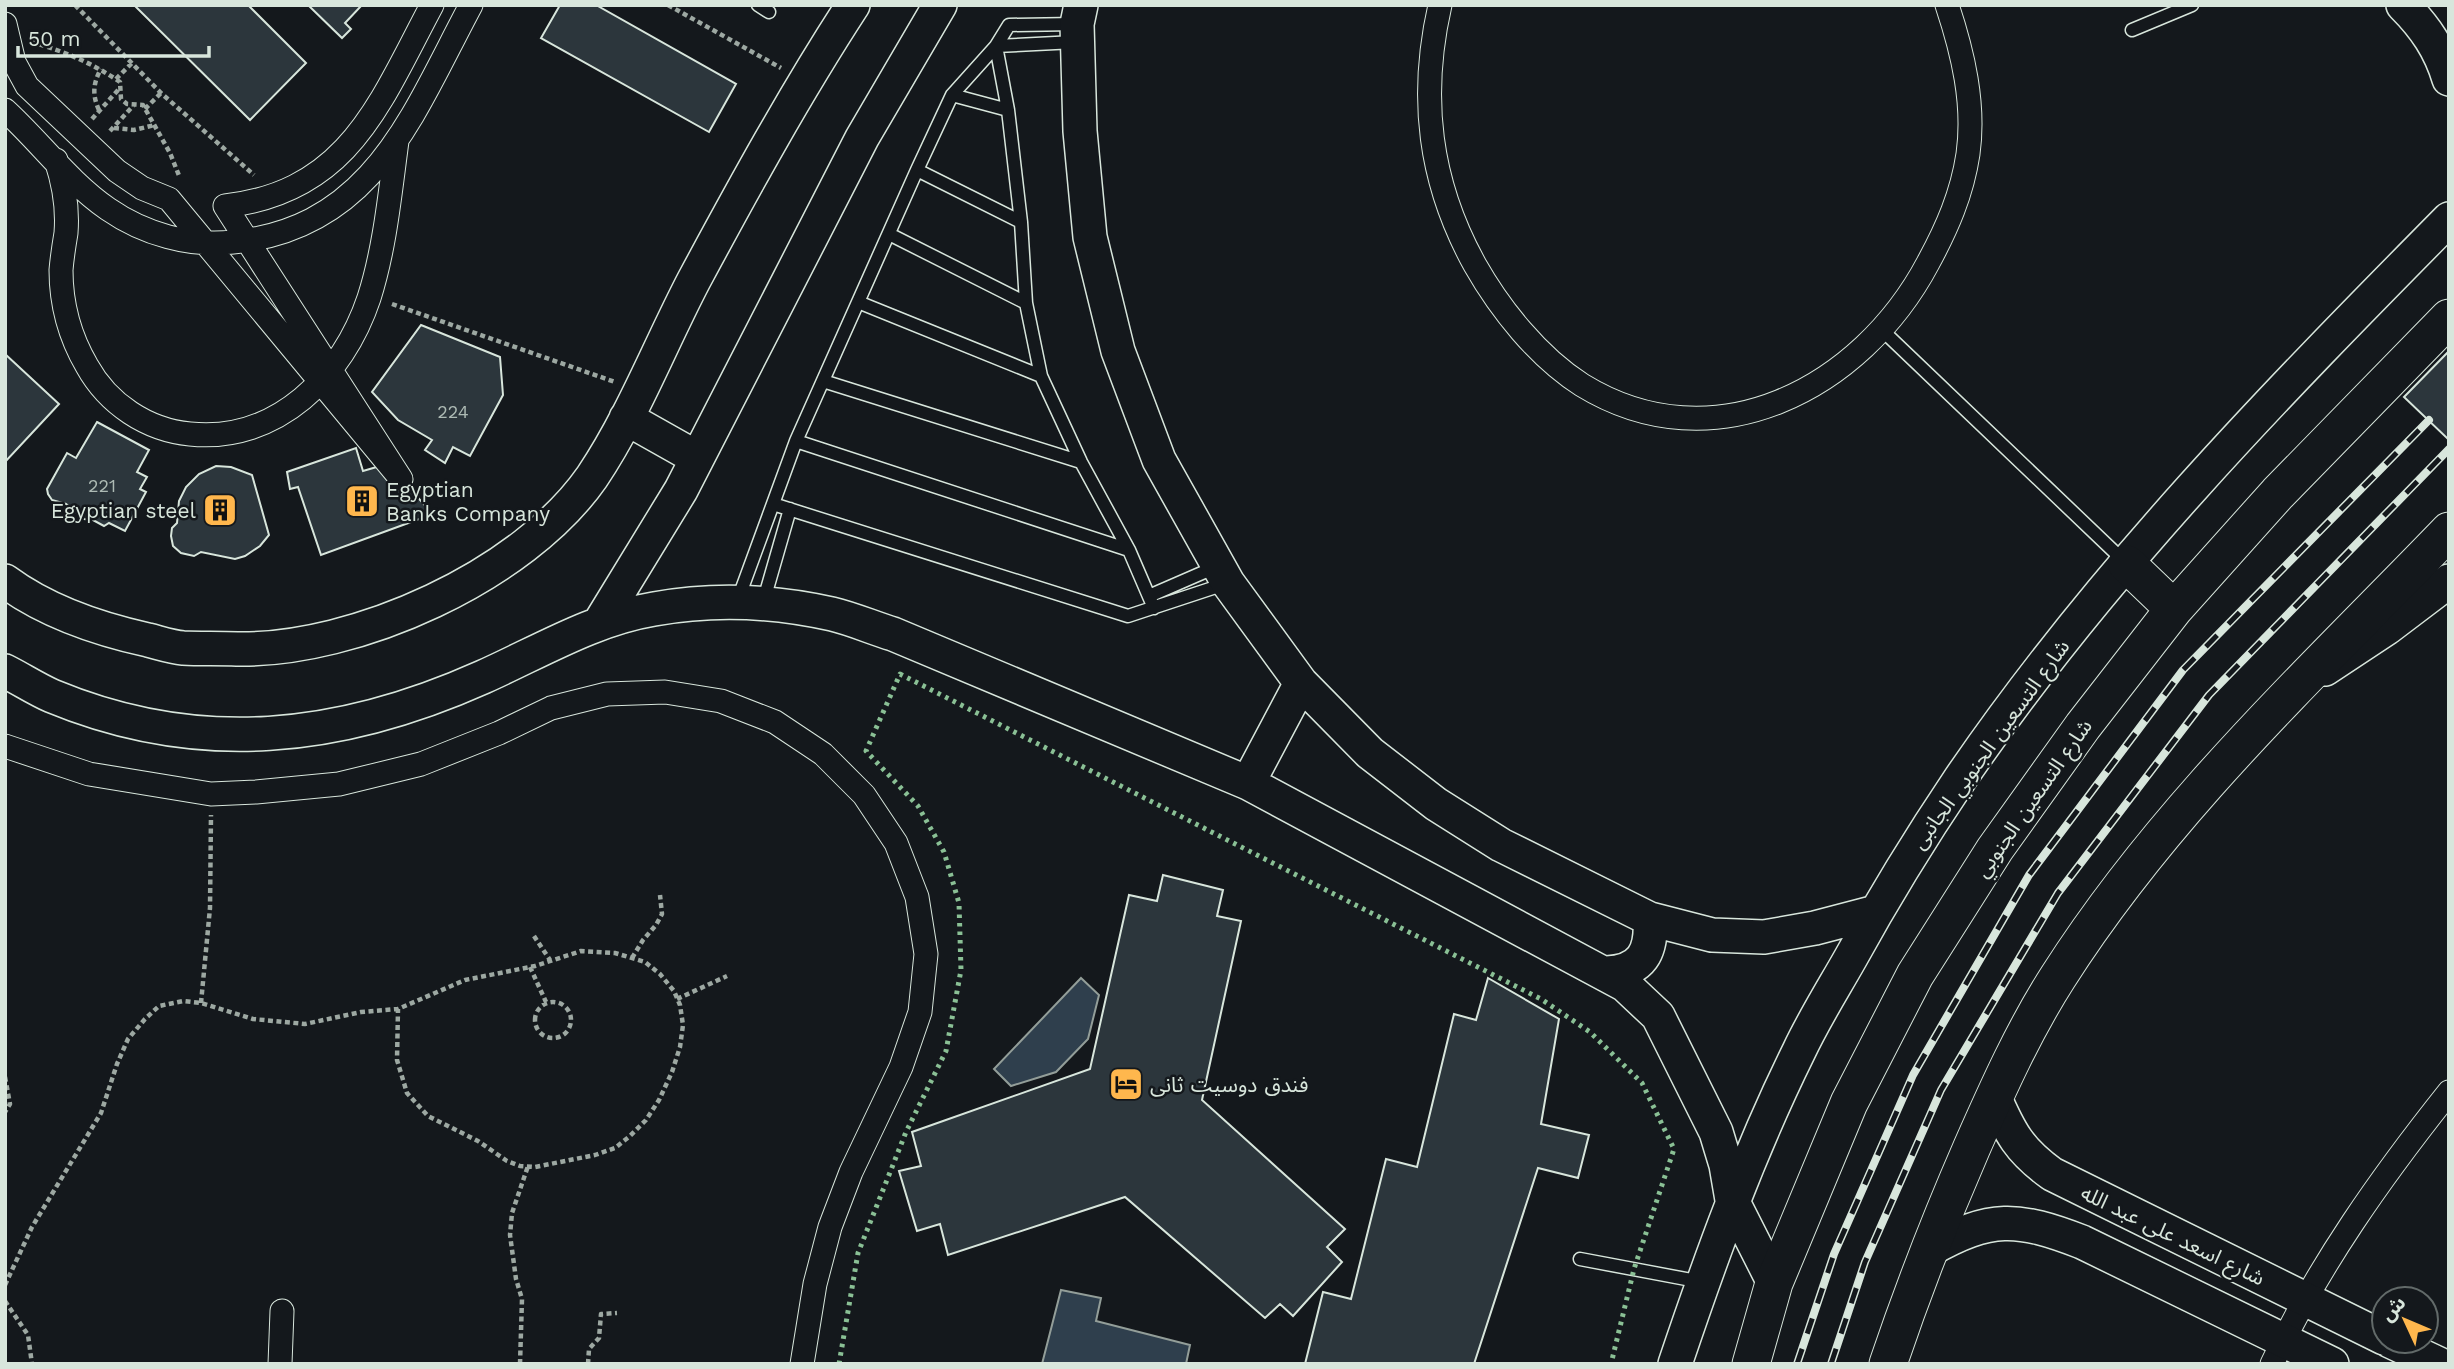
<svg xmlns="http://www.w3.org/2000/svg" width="2454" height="1369" font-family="'Work Sans','Noto Sans Arabic',sans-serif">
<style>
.water{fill:#2f3f4d;stroke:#939e99;stroke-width:2}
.building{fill:#2c363c;stroke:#d8e6dc;stroke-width:2}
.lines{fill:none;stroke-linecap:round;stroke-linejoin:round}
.lane-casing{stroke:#d8e6dc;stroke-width:15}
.street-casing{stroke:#d8e6dc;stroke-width:25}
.secondary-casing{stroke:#d8e6dc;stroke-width:36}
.primary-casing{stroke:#d8e6dc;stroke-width:39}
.path{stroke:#9da8a2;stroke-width:4.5;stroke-dasharray:5 3.5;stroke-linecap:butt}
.lane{stroke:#14181c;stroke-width:12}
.street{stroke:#14181c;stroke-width:23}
.secondary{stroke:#14181c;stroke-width:33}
.primary{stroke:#14181c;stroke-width:37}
.rail-casing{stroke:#d8e6dc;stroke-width:8}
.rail{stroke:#14181c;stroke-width:5;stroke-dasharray:16;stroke-linecap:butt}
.hedge{stroke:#8ac095;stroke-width:5;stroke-dasharray:3.5 5;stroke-linecap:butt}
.labels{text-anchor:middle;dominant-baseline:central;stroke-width:5;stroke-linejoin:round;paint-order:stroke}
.number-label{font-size:18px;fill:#adbab4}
.poi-label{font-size:21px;fill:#d8e6dc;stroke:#14181c;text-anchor:start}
.street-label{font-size:21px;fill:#d8e6dc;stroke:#14181c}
</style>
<rect width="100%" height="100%" fill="#14181c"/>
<!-- water -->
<path class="water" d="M 1081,978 L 1099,995 L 1088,1039 L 1056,1072 L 1011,1086 L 994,1069 Z
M 1061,1290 L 1101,1298 L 1096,1321 L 1190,1345 L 1186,1364 L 1042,1364 Z"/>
<!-- building -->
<path class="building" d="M 134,5 L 248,5 L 306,63 L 250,120 Z
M 308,5 L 362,5 L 345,23 L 351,29 L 342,38 Z
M 560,5 L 596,5 L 736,84 L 709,132 L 541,38 Z
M 421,325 L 500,357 L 503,395 L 470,456 L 453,447 L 445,463 L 425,450 L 432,440 L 398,420 L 372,392 Z
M 2449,351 L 2449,440 L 2404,397 Z
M 5,354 L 59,404 L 5,462 Z
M 97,422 L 149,450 L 137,472 L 147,477 L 140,489 L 146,492 L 125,531 L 109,523 L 104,526 L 93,520 L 84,519 L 66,504 L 52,500 L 48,494 L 47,489 L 67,453 L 76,458 Z
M 356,448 L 363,471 L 387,464 L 433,514 L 321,555 L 298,487 L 290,489 L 287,472 Z
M 216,466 L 231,467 L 252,475 L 269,535 L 260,546 L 245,556 L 235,559 L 201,552 L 194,556 L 181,553 L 173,546 L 171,536 L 172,528 L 177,523 L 179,501 L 186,487 L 199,474 Z
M 1163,875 L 1223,890 L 1217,916 L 1241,921 L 1202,1100 L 1345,1229 L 1327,1247 L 1342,1262 L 1293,1316 L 1280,1304 L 1265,1318 L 1125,1197 L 948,1255 L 940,1224 L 917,1231 L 899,1171 L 921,1166 L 912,1132 L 1090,1069 L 1129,895 L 1157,901 Z
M 1488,978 L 1559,1019 L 1541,1124 L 1589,1135 L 1578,1178 L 1538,1168 L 1474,1364 L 1305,1364 L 1323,1292 L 1351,1299 L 1386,1159 L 1417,1167 L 1454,1014 L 1476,1020 Z"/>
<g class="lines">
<!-- lane casing -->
<g class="lane-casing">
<path id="lane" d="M 758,5 L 769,12
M 1075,24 L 1009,25 L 996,46 L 1008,110 L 1021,222 L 1026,303 L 1041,376 L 1081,462 L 1129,550 L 1154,608
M 2132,30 L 2192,5
M 952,95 L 1008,110
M 917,170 L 1021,222
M 889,234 L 1026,303
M 858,302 L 1041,376
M 1882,330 L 2125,562
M 823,381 L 1081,462
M 796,441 L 1129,550
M 773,504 L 1128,616 L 1228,583
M 1149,596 L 1218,566
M 737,602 L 796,441 L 917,170 L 952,95 L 996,46 L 1075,42
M 763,603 L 790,509
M 1580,1259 L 1702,1282"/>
</g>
<!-- street casing -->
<g class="street-casing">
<path id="street" d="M 1440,5 C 1419,97 1429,182 1475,265 C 1500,309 1538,357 1582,385 C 1714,466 1861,389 1928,263 C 1947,228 1962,194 1968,154 C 1975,104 1963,53 1947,5
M 5,24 L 14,62 L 27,86 L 117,171 L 142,188 L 169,199 L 401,479 L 225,206 C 349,192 380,102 432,5
M 5,110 C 40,142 69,182 108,209 C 144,234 190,247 233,242 C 373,229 413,113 471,5
M 56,160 C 64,184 68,208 66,233 C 64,245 62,258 61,270 C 61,304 70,337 87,366 C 108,404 147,430 190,434 C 277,443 343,376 369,298 C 385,248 390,193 397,141
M 5,746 L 89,774 L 211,794 L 256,792 L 339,784 L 421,764 L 499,733 L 551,708 L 607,694 L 665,692 L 721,701 L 775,722 L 823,754 L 864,795 L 896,843 L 917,897 L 926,954 L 920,1012 L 901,1067 L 851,1172 L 830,1227 L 815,1284 L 802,1364
M 280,1364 L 282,1311
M 2272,1364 C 2318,1266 2382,1176 2449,1092"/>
</g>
<!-- secondary casing -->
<g class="secondary-casing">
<path id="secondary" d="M 1081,5 L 1077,24 L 1080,131 L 1090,237 L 1118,351 L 1159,460 L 1228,583 L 1301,683 L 1370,753 L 1436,804 L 1501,845 L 1650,919 L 1712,935 L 1764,937 L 1815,928 L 1876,912
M 2403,5 C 2425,27 2440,49 2449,79
M 626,418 L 697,458
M 5,581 C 47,612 98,629 148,640 C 160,643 172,647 183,648 C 201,649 219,648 237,649 C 356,651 523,576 592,477 C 633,416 660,345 694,280 C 744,187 795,94 853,5
M 599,624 L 681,490 L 862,138 L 940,5
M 2325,669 L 2387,628 L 2449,581
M 5,671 C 21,679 36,689 52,696 C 199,757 340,741 483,677 C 539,652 593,619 654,609 C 714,598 774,601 832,614 C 853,619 873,628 893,634 L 1248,783 L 1625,985 L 1658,1016 L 1716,1132 L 1726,1165 L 1732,1200 L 1774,1283
M 1248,783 L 1301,683
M 1607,973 C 1642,971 1652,952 1650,919
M 1994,1096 C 2010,1133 2019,1150 2052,1174 L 2384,1338
M 1929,1250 C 1991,1215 2017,1217 2082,1242 L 2332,1364
M 2390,1341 L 2439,1364
M 1675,1364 C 1711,1257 1749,1152 1799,1051 C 1814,1019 1833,989 1850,959 C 1884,897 1921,837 1960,779 C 2100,574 2275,395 2449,219"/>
</g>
<!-- primary casing -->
<g class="primary-casing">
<path id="primary" d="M 2127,564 L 2174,609
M 1751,1364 L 1774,1283 L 1849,1103 L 1915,975 L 1995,849 L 2083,726 L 2174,609 L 2278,493 L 2449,318
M 1888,1364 C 1913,1290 1941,1218 1972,1147 C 1998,1088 2024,1030 2058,977 C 2165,809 2312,673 2449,531"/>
</g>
<!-- path -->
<path class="path" d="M 75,5 L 161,93 L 254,175
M 668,5 L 781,68
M 31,42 C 64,51 92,63 120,82 L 121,99 L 127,104 L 143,105 L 170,153 L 180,178
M 116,79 L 132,63
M 145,109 L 161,93
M 99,110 C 92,95 93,83 101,69
M 92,119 L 119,89
M 114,128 L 134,130 L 155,125
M 110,131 L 134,105
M 392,304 L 615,382
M 534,936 L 550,960
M 632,958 L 643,940 L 656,925 L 662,914 L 660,895
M 530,967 L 546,1002
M 677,999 L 727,976
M535 1020a18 18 0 1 1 36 0a18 18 0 1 1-36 0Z
M 201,1003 L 210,908 L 211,815
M 5,1077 L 10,1104 L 5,1112
M 5,1285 L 32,1227 L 101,1113 L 117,1064 L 128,1039 L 145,1019 L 159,1006 L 183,1001 L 201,1003 L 253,1019 L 305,1024 L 361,1012 L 398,1009 L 465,980 L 535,966 L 581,951 L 615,953 L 645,962 L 660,974 L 674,991 L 680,1005 L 683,1025 L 680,1047 L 672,1072 L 659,1100 L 646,1120 L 630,1136 L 615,1148 L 595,1155 L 535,1167 L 520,1166 L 507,1161 L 478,1141 L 428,1116 L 407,1093 L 397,1060 L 398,1009
M 5,1301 L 28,1335 L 32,1364
M 520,1364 L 522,1299 L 516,1279 L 510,1235 L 512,1213 L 528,1166
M 588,1364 L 589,1349 L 599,1338 L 601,1314 L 617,1313"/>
<!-- lane -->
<use href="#lane" class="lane"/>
<!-- street -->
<use href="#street" class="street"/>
<!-- secondary -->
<use href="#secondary" class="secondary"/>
<!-- primary -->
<use href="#primary" class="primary"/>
<!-- rail casing -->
<g class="rail-casing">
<path id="rail" d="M 1797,1364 L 1834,1254 L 1913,1075 L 2029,875 L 2183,670 L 2429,420
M 1831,1364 L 1865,1262 L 1941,1090 L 2058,893 L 2209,695 L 2449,449"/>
</g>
<!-- rail -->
<use href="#rail" class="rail"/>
<!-- hedge -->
<path class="hedge" d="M 839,1364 L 858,1253 L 906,1132 L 946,1051 L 961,970 L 959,903 L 944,852 L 918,806 L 866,751 L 900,674 L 1541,999 L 1590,1032 L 1642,1083 L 1674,1149 L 1634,1269 L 1611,1364"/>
</g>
<!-- icons -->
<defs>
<g id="building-square" transform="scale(1.75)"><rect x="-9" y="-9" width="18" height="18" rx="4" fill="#ffb74d" stroke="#14181c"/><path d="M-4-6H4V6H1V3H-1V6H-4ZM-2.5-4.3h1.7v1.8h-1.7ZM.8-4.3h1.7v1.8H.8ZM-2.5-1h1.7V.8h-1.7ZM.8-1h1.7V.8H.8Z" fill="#111"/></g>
<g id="hotel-square" transform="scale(1.75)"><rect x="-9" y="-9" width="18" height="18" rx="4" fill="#ffb74d" stroke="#14181c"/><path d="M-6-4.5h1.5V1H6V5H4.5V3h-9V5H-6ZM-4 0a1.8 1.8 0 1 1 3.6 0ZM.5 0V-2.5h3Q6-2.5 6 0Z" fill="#111"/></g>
</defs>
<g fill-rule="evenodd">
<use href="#building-square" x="362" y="501"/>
<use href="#building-square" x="220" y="510"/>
<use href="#hotel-square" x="1126" y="1084"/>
</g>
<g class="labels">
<!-- number labels -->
<g class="number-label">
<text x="453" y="411">224</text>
<text x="102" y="485">221</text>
</g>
<!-- poi labels -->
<g class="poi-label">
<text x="386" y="489">Egyptian<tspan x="386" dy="24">Banks Company</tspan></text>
<text x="196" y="510" text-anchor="end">Egyptian steel</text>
<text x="1150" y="1084">فندق دوسيت ثانى</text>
</g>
<!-- street labels -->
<g class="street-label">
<text transform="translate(1990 744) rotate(-54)">شارع التسعين الجنوبي الجانبى</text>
<text transform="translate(2033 798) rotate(-55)">شارع التسعين الجنوبي</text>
<text transform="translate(2173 1235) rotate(26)">شارع اسعد على عبد الله</text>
</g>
</g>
<!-- border -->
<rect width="2454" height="1369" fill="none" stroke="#d8e6dc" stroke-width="14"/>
<!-- north arrow -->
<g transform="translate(2405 1320) rotate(314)"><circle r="33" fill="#14181c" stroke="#626a69" stroke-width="2"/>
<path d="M0-5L12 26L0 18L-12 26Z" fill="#ffb74d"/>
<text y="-10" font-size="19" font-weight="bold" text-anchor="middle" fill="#d8e6dc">ش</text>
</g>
<!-- scale -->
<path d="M18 46v10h191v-10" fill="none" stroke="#d8e6dc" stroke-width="3.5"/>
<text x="28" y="46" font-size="21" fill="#d8e6dc" stroke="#14181c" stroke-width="5" paint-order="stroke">50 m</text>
</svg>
